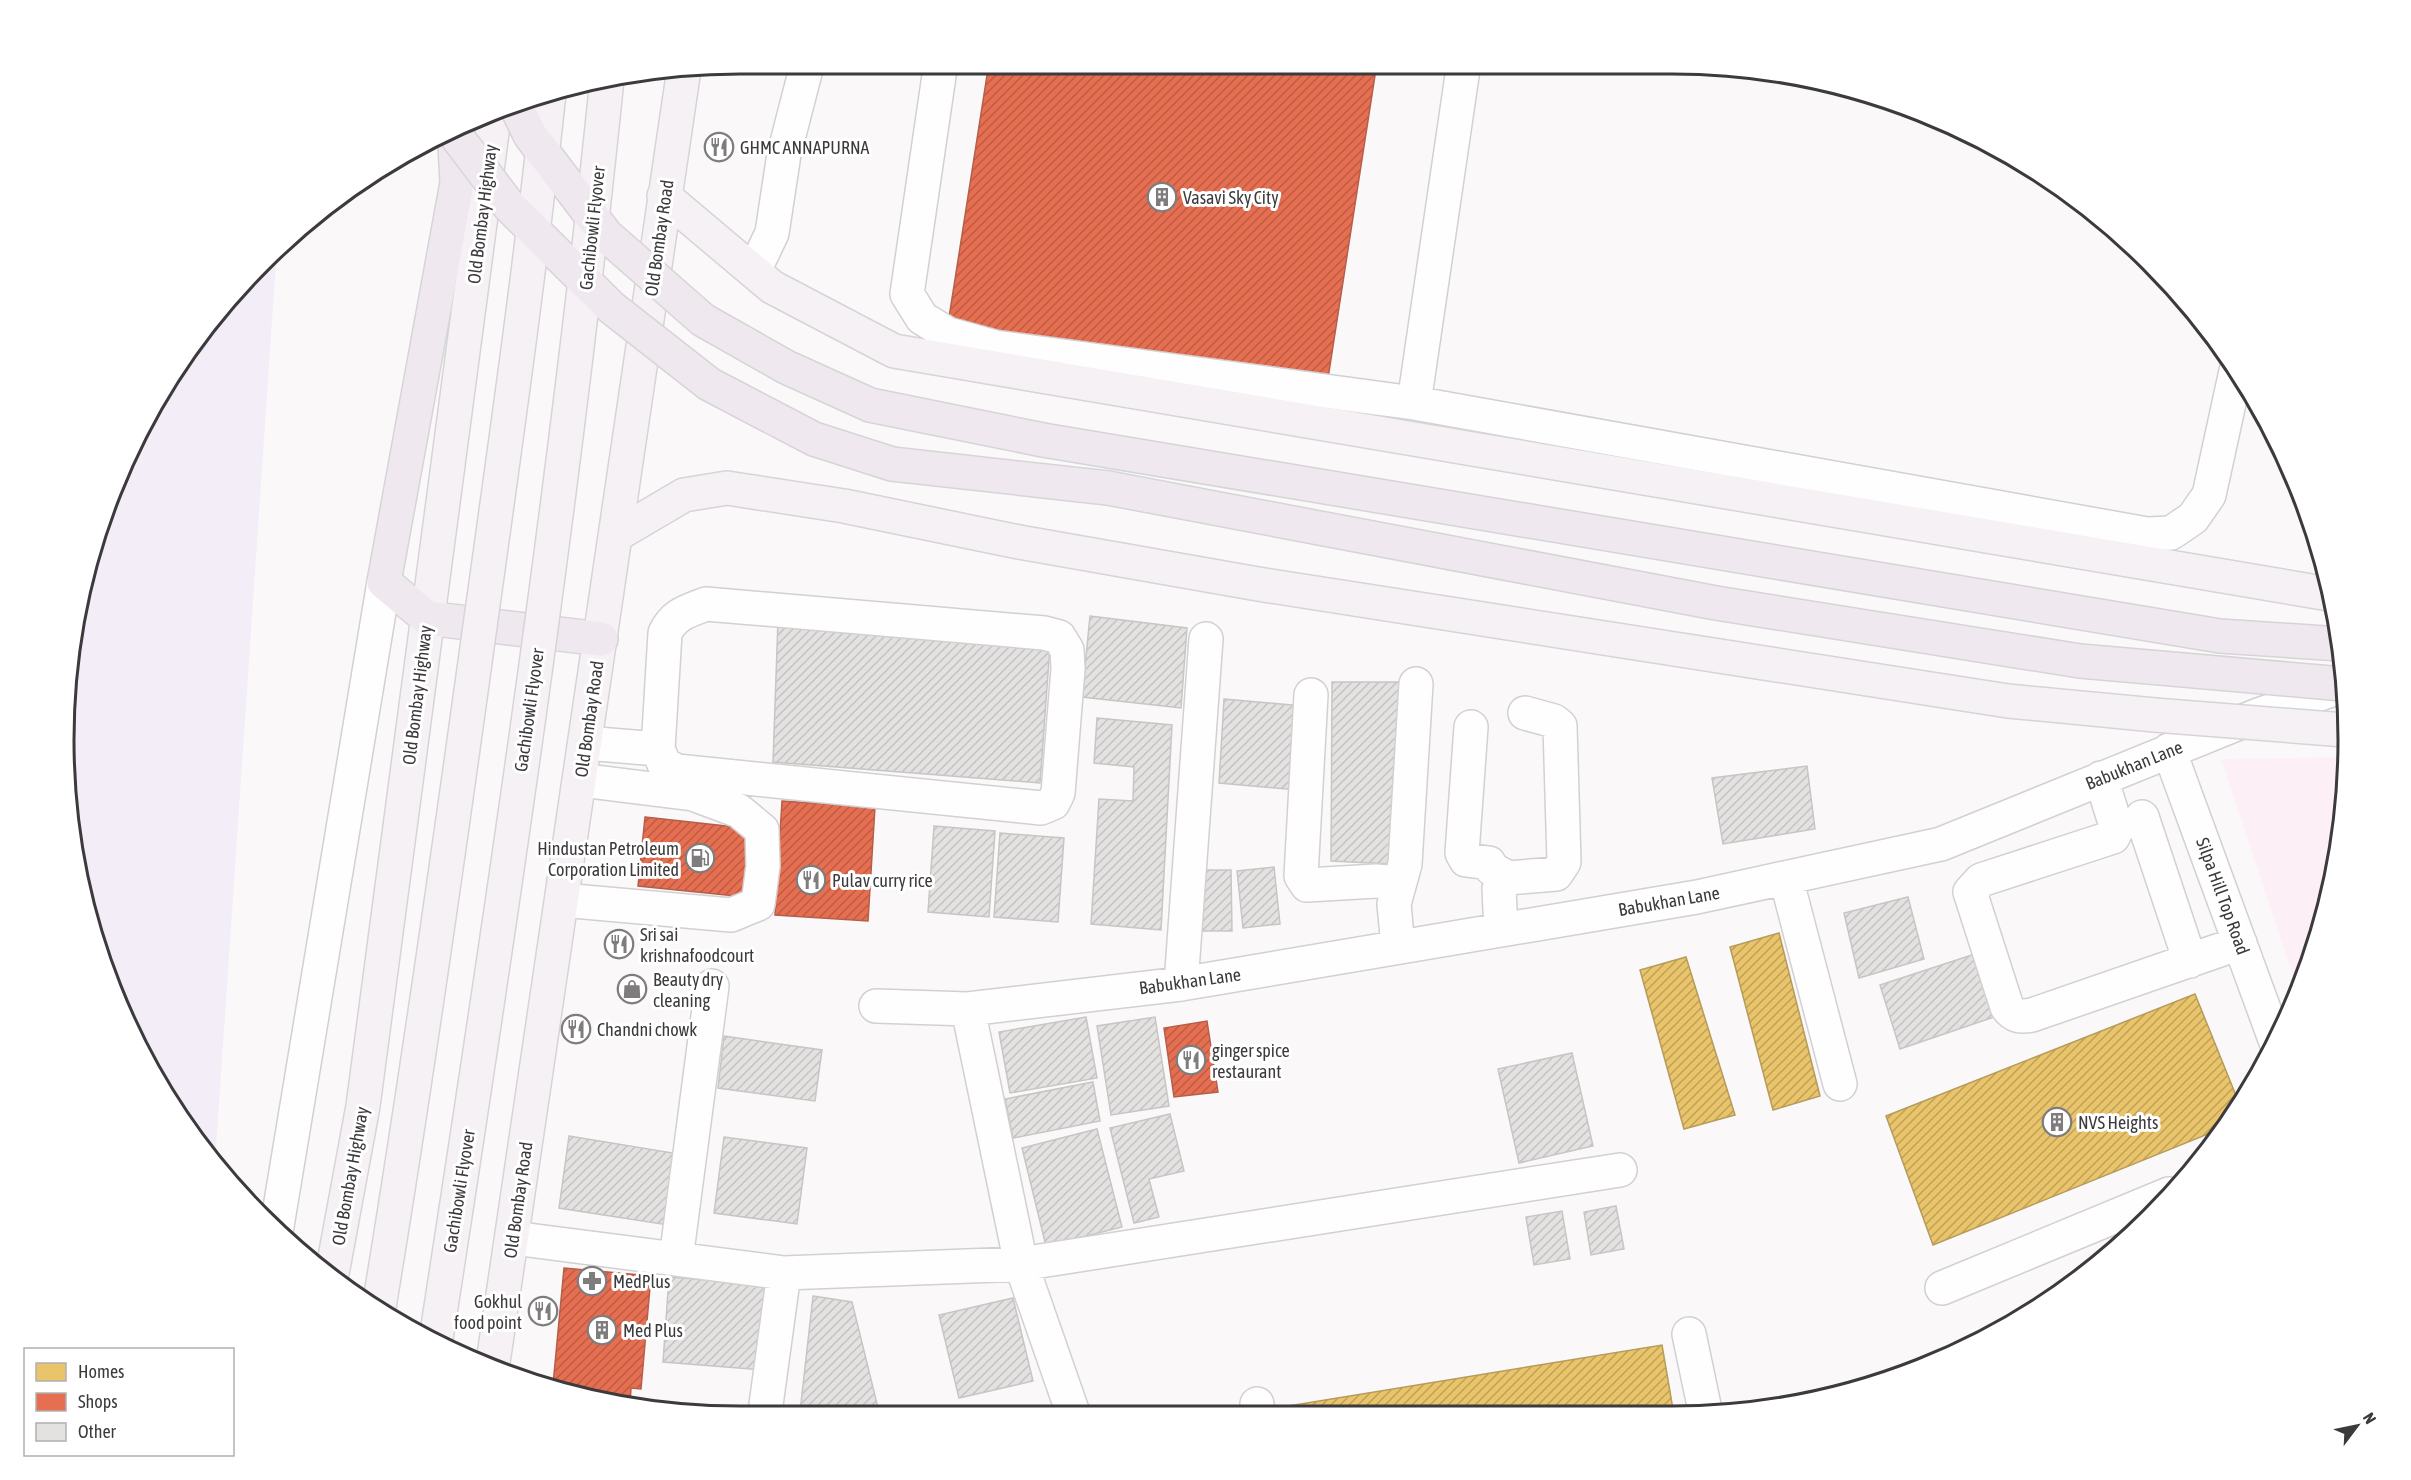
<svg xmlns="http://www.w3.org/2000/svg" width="2411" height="1480" font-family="'Asap Condensed',sans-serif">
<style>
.commercial{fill:#fdeff6}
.education{fill:#f2edf7}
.homes{fill:url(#homes-hatch);stroke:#b59b5c;stroke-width:1.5}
.shops{fill:url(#shops-hatch);stroke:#b45f4b;stroke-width:1.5}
.building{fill:url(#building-hatch);stroke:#c8c5c6;stroke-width:1.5}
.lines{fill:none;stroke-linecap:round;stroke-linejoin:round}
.minor-casing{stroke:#d2d0d2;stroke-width:36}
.major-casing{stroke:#d6d5d6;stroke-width:36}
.highway-casing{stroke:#d6d5d6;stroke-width:36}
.minor{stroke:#fefefe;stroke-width:33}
.major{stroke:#f5f1f5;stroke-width:33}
.highway{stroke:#f0e8ef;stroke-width:33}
.major-bridge-casing{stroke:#d6d5d6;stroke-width:36;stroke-linecap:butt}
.highway-bridge-casing{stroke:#d6d5d6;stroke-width:36;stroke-linecap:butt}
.major-bridge{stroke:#f5f1f5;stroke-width:33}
.highway-bridge{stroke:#f0e8ef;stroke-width:33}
.labels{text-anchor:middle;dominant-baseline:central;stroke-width:6;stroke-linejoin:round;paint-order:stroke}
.poi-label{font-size:18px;fill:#3c3a3c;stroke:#fff;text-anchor:start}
.street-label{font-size:18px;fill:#3c3a3c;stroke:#fff}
.rim{fill:none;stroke:#3c3a3c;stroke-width:3}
</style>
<defs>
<pattern id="homes-hatch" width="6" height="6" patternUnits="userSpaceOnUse" patternTransform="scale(1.5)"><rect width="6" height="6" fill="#e9c46a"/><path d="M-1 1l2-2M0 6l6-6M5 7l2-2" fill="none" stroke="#bea058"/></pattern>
<pattern id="shops-hatch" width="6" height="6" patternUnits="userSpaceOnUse" patternTransform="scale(1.5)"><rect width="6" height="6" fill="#e76f51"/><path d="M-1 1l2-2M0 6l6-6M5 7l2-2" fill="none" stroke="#bc5c44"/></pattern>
<pattern id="building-hatch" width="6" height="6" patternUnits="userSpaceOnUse" patternTransform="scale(1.5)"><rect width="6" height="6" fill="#e4e1e1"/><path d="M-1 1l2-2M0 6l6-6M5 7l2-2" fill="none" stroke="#c4c2c2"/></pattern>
</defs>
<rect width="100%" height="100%" fill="#fbf8fa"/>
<!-- commercial -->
<path class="commercial" d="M 2346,757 L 2347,784 L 2325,915 L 2297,988 L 2221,759 Z"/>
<!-- education -->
<path class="education" d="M 277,247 L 215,1163 L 177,1116 L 99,957 L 69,829 L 63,740 L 69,651 L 99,523 L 177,364 L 261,262 Z"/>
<!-- homes -->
<path class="homes" d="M 1779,933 L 1820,1096 L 1773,1110 L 1730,947 Z
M 1686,957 L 1735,1115 L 1684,1129 L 1640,970 Z
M 2195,994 L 2239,1103 L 2223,1128 L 1933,1245 L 1886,1116 Z
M 1662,1345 L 1674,1415 L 1264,1414 L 1264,1410 Z"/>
<!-- shops -->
<path class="shops" d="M 988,69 L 1376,69 L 1327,385 L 948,324 Z
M 782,801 L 875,807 L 868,921 L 775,915 Z
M 645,817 L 762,830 L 755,898 L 638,886 Z
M 1207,1021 L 1218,1092 L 1174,1097 L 1164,1028 Z
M 564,1268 L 651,1276 L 641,1389 L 631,1388 L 630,1405 L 553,1385 Z"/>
<!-- building -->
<path class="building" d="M 1090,616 L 1187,628 L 1181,708 L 1082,697 Z
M 778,620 L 1050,646 L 1040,783 L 773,762 Z
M 1332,682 L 1403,682 L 1391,864 L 1331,861 Z
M 1224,699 L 1303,706 L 1297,790 L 1219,783 Z
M 1097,718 L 1172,725 L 1161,930 L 1091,924 L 1099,799 L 1133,801 L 1134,767 L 1094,763 Z
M 1807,766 L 1815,829 L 1723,844 L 1712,778 Z
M 934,826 L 995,831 L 989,917 L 928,912 Z
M 1000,833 L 1064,838 L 1058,922 L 994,917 Z
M 1274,867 L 1280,924 L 1243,928 L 1237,871 Z
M 1197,870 L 1231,870 L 1232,931 L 1197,931 Z
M 1908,897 L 1924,959 L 1859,978 L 1844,913 Z
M 1978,953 L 1997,1016 L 1900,1049 L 1880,985 Z
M 1086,1017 L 1097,1078 L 1010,1093 L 999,1032 Z
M 1155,1017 L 1169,1106 L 1111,1115 L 1097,1026 Z
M 724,1036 L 822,1050 L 815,1101 L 718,1088 Z
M 1572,1053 L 1593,1146 L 1519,1163 L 1498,1069 Z
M 1093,1082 L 1100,1121 L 1013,1138 L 1005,1099 Z
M 1170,1114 L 1184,1171 L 1149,1179 L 1159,1217 L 1134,1223 L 1110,1128 Z
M 1097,1129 L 1122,1227 L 1046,1246 L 1022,1148 Z
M 569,1136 L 679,1154 L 668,1225 L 559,1208 Z
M 724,1137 L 807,1148 L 797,1224 L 714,1213 Z
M 1616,1206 L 1624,1249 L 1591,1255 L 1584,1212 Z
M 1562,1211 L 1570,1259 L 1534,1265 L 1526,1217 Z
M 669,1277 L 769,1285 L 763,1370 L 663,1362 Z
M 813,1296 L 852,1302 L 879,1412 L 800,1412 Z
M 1013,1298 L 1033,1381 L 959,1398 L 939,1315 Z"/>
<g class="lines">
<!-- minor casing -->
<g class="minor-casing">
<path id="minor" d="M 940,69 L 907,294 L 922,318 L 948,334 L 995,347 L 1414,403 L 2147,534 L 2171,533 L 2193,518 L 2209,495 L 2236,371
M 754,271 L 772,233 L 784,154 L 806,69
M 1414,403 L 1463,69
M 1311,695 L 1301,876 L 1307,885 L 1376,881 L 1399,883
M 1471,727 L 1462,853 L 1466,860 L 1489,863 L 1492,869 L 1508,878
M 585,743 L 658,749 L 665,633 C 674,614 688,611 706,604 L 1044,633 L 1059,637 L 1067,650 L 1068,669 L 1058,793 L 1053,803 L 1041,808 L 677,771 L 664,764 L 658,749
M 2169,750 L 2276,1042
M 2101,778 L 2117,829 L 2113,837 L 1981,880 L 1970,892 L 2007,1007 C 2014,1017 2021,1017 2032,1015 L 2240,943
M 2142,817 L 2190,961
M 1786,878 L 1840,1084
M 562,900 L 731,915 L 758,904 L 763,866 L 762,830 L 739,811 L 693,794 L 580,780
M 1501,930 L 1499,889 L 1508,878 L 1556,874 L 1564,862 L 1560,726 L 1554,721 L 1525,713
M 1398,947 L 1394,904 L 1405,864 L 1416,684
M 1181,984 L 1206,639
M 876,1006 L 968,1009 L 1021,1264 L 1073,1413
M 968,1009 L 1181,984 L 1697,897 L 1941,844 L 2261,714 L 2343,686
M 276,1232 L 384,582
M 513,1238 L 784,1273 L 1021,1264 L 1620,1170
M 676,1259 L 712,986
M 1942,1288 L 2169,1194
M 1689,1334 L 1706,1415
M 1257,1404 L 1258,1414
M 765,1412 L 784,1273"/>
</g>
<!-- major casing -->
<g class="major-casing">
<path id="major" d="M 664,196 L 772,287 L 894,351 L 2329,594
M 616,535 L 684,495 L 727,488 L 844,506 L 1019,542 L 1258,584 L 2008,701 L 2155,715
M 331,1279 L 363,1106 L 495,110
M 492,1369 L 684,69"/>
</g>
<!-- highway casing -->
<g class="highway-casing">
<path id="highway" d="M 454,127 L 457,183 L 384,582 L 427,618 L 601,639"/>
</g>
<!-- minor -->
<use href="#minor" class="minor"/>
<!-- major -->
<use href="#major" class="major"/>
<!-- highway -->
<use href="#highway" class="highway"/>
<!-- major-bridge casing -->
<g class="major-bridge-casing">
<path id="major-bridge" d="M 2155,715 L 2345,730
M 379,1307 C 415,1090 446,872 476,655 C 502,468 529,281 549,93
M 436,1339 C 501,920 564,501 607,79"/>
</g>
<!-- highway-bridge casing -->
<g class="highway-bridge-casing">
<path id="highway-bridge" d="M 514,102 L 530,135 L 606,235 L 703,320 L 786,367 L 870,405 L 1043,440 L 2220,636 L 2340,644
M 451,129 L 510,207 L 612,308 L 709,384 L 814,439 L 892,464 L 1108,488 L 1716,603 L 2080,661 L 2343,684"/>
</g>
<!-- major-bridge -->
<use href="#major-bridge" class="major-bridge"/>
<!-- highway-bridge -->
<use href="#highway-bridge" class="highway-bridge"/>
</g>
<!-- icons -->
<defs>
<g id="restaurant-ring" transform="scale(1.5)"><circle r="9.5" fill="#fff" stroke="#7f7c7e" stroke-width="1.5"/><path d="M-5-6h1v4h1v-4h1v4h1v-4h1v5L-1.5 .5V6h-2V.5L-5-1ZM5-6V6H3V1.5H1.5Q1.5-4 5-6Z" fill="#7f7c7e"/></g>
<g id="building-ring" transform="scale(1.5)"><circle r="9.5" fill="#fff" stroke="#7f7c7e" stroke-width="1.5"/><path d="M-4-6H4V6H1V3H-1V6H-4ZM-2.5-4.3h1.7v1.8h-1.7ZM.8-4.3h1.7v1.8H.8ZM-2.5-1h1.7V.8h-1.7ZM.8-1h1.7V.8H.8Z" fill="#7f7c7e"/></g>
<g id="fuel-ring" transform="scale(1.5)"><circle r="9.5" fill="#fff" stroke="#7f7c7e" stroke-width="1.5"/><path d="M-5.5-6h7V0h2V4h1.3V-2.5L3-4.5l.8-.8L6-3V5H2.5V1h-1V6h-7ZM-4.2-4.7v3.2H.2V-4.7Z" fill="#7f7c7e"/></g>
<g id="shop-ring" transform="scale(1.5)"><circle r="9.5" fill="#fff" stroke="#7f7c7e" stroke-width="1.5"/><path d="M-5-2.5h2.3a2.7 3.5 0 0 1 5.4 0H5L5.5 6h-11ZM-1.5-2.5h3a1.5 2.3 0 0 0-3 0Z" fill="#7f7c7e"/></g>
<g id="pharmacy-ring" transform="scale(1.5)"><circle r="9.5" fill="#fff" stroke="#7f7c7e" stroke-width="1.5"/><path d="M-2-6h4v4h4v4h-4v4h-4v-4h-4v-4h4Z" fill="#7f7c7e"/></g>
</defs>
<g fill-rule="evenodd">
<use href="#restaurant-ring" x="719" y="147"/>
<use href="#building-ring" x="1162" y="197"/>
<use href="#fuel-ring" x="700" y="858"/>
<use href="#restaurant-ring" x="811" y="880"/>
<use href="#restaurant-ring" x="619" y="944"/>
<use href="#shop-ring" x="632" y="989"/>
<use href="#restaurant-ring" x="576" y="1029"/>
<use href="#restaurant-ring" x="1191" y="1060"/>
<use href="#building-ring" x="2057" y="1122"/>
<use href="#pharmacy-ring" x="592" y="1281"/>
<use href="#restaurant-ring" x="543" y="1311"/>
<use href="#building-ring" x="602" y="1330"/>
</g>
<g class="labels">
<!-- poi labels -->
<g class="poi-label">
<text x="740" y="147">GHMC ANNAPURNA</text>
<text x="1183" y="197">Vasavi Sky City</text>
<text x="679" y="848" text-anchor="end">Hindustan Petroleum<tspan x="679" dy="21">Corporation Limited</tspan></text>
<text x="832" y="880">Pulav curry rice</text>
<text x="640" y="934">Sri sai<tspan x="640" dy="21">krishnafoodcourt</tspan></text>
<text x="653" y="979">Beauty dry<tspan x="653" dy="21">cleaning</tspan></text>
<text x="597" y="1029">Chandni chowk</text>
<text x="1212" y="1050">ginger spice<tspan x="1212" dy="21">restaurant</tspan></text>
<text x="2078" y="1122">NVS Heights</text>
<text x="613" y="1281">MedPlus</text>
<text x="522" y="1301" text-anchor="end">Gokhul<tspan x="522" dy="21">food point</tspan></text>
<text x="623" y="1330">Med Plus</text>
</g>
<!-- street labels -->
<g class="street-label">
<text transform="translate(482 214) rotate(-83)">Old Bombay Highway</text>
<text transform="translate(592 228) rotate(-84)">Gachibowli Flyover</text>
<text transform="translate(659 238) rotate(-82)">Old Bombay Road</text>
<text transform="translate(417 695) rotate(-83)">Old Bombay Highway</text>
<text transform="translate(529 710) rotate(-82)">Gachibowli Flyover</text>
<text transform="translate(589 719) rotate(-82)">Old Bombay Road</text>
<text transform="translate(2134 765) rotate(-22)">Babukhan Lane</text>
<text transform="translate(2223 896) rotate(70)">Silpa Hill Top Road</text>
<text transform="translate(1669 901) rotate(-10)">Babukhan Lane</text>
<text transform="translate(1190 981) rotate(-8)">Babukhan Lane</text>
<text transform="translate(350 1176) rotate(-80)">Old Bombay Highway</text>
<text transform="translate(459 1191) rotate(-81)">Gachibowli Flyover</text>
<text transform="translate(518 1200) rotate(-82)">Old Bombay Road</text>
</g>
</g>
<!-- crop -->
<path d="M0 0H2411V1480H0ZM740 74H1672A666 666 0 0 1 2338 740V740A666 666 0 0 1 1672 1406H740A666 666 0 0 1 74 740V740A666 666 0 0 1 740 74Z" fill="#fff" fill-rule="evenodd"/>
<path class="rim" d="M740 74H1672A666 666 0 0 1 2338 740V740A666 666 0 0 1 1672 1406H740A666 666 0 0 1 74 740V740A666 666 0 0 1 740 74Z"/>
<!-- legend -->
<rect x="24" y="1348" width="210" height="108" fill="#ffffff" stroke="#b1b0b1" stroke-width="1.5"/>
<rect x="36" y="1363" width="30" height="18" fill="#e9c46a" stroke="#b1b0b1" stroke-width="1.5"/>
<text x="78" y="1378" font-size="18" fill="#3c3a3c">Homes</text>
<rect x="36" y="1393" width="30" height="18" fill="#e76f51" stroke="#b1b0b1" stroke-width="1.5"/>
<text x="78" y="1408" font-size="18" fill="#3c3a3c">Shops</text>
<rect x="36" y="1423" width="30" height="18" fill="#e4e1e1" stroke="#b1b0b1" stroke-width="1.5"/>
<text x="78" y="1438" font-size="18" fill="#3c3a3c">Other</text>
<!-- north arrow -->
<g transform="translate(2357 1426) rotate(58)" stroke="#ffffff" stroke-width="4.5" paint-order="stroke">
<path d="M0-4.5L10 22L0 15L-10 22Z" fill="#3c3a3c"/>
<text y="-9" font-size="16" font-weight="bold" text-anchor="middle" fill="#3c3a3c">N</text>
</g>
</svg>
